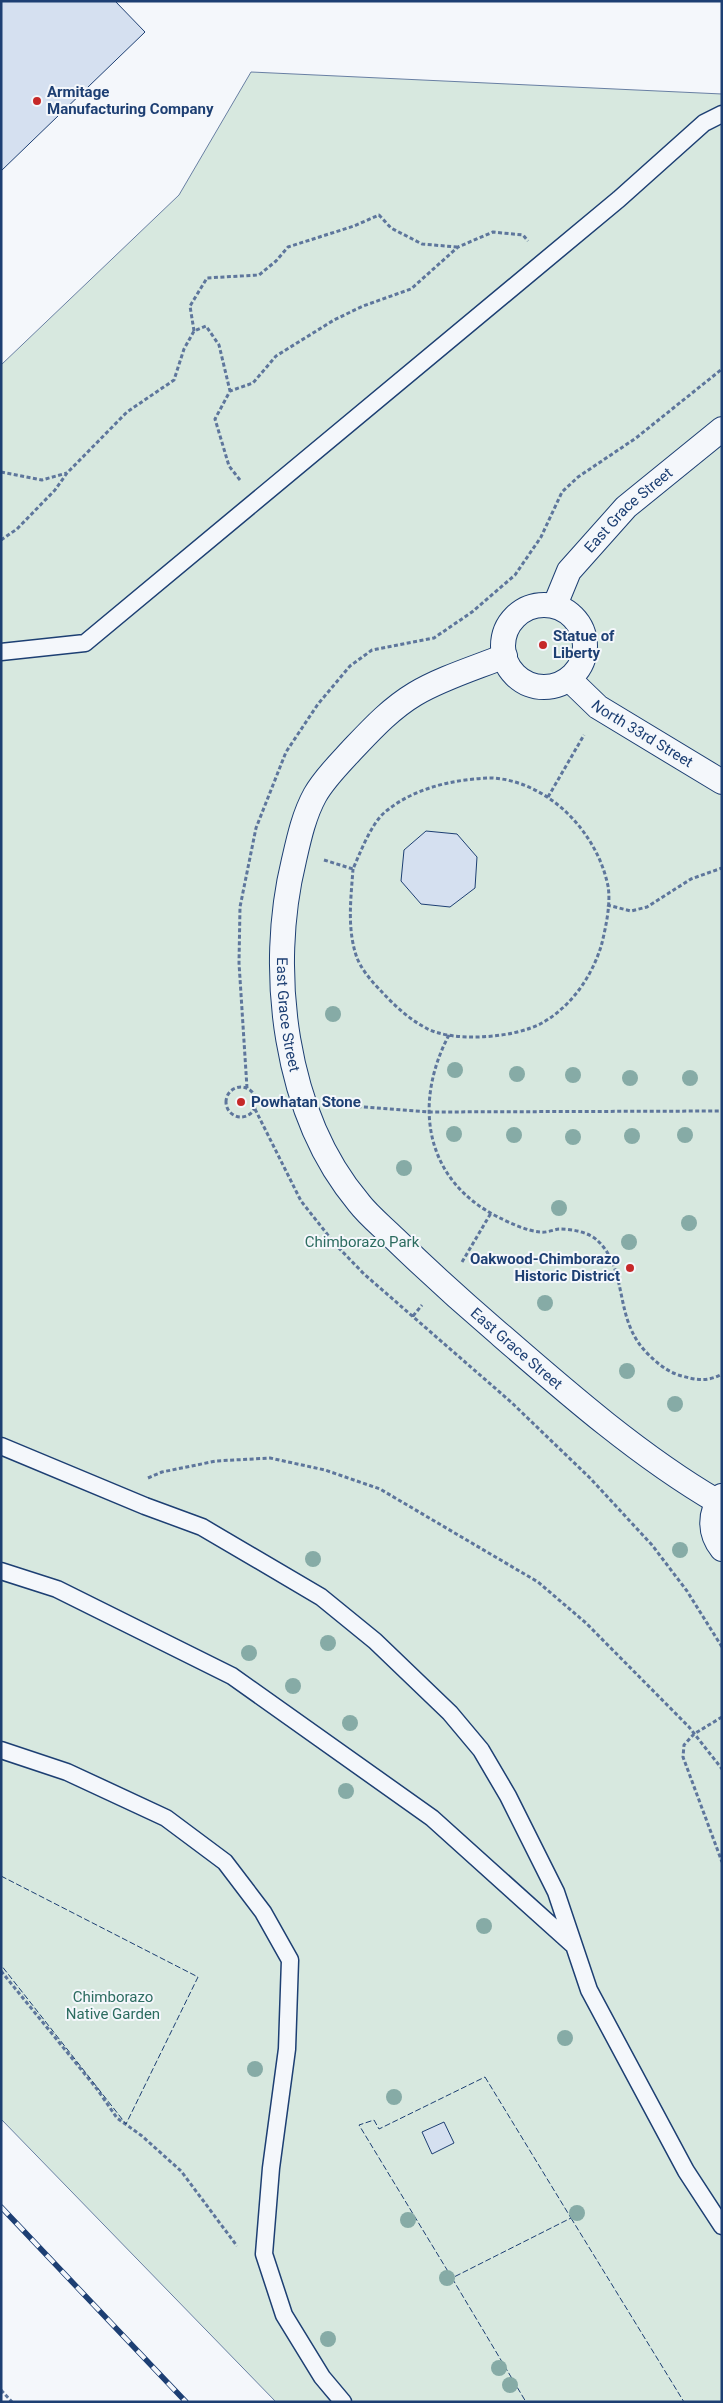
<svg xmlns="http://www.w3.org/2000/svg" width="723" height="2403" font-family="Roboto,sans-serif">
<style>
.green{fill:#d7e8df;stroke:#687fa3}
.building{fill:#d5e0f0;stroke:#1d3f73}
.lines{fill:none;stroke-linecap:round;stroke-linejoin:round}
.service-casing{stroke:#1d3f73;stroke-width:19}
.pedestrian-casing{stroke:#1d3f73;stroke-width:26}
.path{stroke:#5e769c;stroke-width:3;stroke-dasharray:4 2.5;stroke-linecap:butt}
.service{stroke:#f4f7fb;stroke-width:16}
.pedestrian{stroke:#f4f7fb;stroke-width:24}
.rail-casing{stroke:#1d3f73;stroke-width:5.5}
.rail{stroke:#f4f7fb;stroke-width:4;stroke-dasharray:11;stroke-linecap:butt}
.fence{stroke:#1d3f73;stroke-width:1;stroke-dasharray:6 2.5;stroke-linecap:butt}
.tree{fill:#86aba6}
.poi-dot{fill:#c62828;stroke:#f4f7fb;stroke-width:2}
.labels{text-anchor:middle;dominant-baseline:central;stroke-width:4;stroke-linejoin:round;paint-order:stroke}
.poi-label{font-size:15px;font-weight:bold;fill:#1d3f73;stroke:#f4f7fb;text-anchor:start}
.street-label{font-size:15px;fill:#1d3f73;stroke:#f4f7fb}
.park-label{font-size:15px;fill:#2c6c60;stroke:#f4f7fb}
</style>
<rect width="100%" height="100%" fill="#f4f7fb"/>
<!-- green -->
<path class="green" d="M 251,72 L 722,94 L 722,2402 L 276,2402 L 1,2119 L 1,365 L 179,195 Z"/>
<!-- building -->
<path class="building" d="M 1,1 L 115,1 L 145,32 L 1,171 Z
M 426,831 L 457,834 L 477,857 L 475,888 L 450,907 L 421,904 L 401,881 L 404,850 Z
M 444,2122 L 454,2143 L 432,2154 L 422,2132 Z"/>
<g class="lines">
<!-- service casing -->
<g class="service-casing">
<path id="service" d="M 1,652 L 85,643 L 619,199 L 704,123 L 722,114
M 1,1446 L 145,1506 L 202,1527 L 321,1597 L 375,1641 L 450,1713 L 481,1750 L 508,1796 L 556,1892 L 589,1990 L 686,2171 L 722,2226
M 1,1571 L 57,1589 L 232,1676 L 432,1818 L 572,1944
M 1,1750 L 67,1772 L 166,1818 L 225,1862 L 263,1912 L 290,1960 L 287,2049 L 271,2168 L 264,2254 L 284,2315 L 322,2377 L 343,2402"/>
</g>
<!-- pedestrian casing -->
<g class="pedestrian-casing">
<g id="pedestrian">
<circle cx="544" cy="646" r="41"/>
<path id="s1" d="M 555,605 L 569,571 L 626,507 L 722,429"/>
<path id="s2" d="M 505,656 C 475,668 442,678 415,694 C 390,709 371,730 351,751 C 339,764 324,779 315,795 C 304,815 299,838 294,860 C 267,970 284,1114 359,1203 C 369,1216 383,1227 395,1239 C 428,1271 461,1301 496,1331 C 565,1391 639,1456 718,1502"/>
<path id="s3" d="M 569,679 L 598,707 L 722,782"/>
<path d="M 722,1496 C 709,1513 709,1533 722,1549"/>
</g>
</g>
<!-- path -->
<path class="path" d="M 194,331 L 190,306 L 207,278 L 259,275 L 276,261 L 288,247 L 354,226 L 379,215 L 391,228 L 422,244 L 457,247
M 1,472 L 42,480 L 67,473
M 240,480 L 229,466 L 215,419 L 230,391 L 253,383 L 276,356 L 334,320 L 363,306 L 411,289 L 458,247 L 493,232 L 523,235 L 528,241
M 1,540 L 17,529 L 55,490 L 67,473 L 127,412 L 174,380 L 184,349 L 194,331 L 206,326 L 219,345 L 230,391
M 548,797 L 584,735
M 324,860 L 353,869 C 360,853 371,824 385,812 C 403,797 425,788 448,783 C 462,780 478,778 493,778 C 549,782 597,832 608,886 C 611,903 606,926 602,943 C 593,975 572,1006 542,1023 C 515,1038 453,1043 426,1028 C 409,1019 395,1006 382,992 C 372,982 360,968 356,955 C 347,927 351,898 353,869
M 607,905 L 631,911 L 647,907 L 691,879 L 722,868
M 449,1035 C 413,1103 424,1180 498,1217 C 510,1223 527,1231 540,1232 C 546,1233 553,1230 559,1229 C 572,1229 589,1232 598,1241 C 630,1272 612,1321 650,1356 C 659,1365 670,1373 682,1376 C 696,1380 708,1382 722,1374
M226 1102a15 15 0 1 1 30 0a15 15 0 1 1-30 0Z
M 247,1088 L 239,963 L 240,907 L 256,828 L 286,752 L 318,704 L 350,666 L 372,650 L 434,638 L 472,612 L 515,575 L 541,537 L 562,492 L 578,477 L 636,438 L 722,369
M 257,1100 L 273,1102
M 338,1105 L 428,1112 L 722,1111
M 255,1109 L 301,1201 L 335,1244 L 364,1274 L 511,1402 L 590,1478 L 652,1545 L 687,1591 L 722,1647
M 462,1262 L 491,1213
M 413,1316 L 422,1305
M 148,1478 L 162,1472 L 216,1461 L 270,1458 L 325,1470 L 380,1489 L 538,1582 L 586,1623 L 689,1727 L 722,1769
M 722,1717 L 694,1734 L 684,1745 L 683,1757 L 722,1862
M 1,1971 L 97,2089 L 117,2118 L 142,2136 L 181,2171 L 237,2246
M 1,2390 L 12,2402"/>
<!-- service -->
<use href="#service" class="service"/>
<!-- pedestrian -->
<use href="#pedestrian" class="pedestrian"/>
<!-- rail casing -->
<g class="rail-casing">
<path id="rail" d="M 1,2207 L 186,2402"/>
</g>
<!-- rail -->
<use href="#rail" class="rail"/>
<!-- fence -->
<path class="fence" d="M 1,1876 L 198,1977 L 126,2124 L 1,1965
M 485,2077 L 571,2218 L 452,2278 L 359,2125 L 374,2120 L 379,2129 Z
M 571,2218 L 684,2402
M 452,2278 L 526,2402"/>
</g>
<!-- trees -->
<g class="tree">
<circle cx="333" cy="1014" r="8"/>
<circle cx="455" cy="1070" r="8"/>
<circle cx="517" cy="1074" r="8"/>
<circle cx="573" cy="1075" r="8"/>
<circle cx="630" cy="1078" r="8"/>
<circle cx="690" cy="1078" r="8"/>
<circle cx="454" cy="1134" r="8"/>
<circle cx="514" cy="1135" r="8"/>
<circle cx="685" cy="1135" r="8"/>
<circle cx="632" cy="1136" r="8"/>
<circle cx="573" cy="1137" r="8"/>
<circle cx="404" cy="1168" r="8"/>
<circle cx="559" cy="1208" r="8"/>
<circle cx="689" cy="1223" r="8"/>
<circle cx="629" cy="1242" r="8"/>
<circle cx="545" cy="1303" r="8"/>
<circle cx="627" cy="1371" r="8"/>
<circle cx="675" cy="1404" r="8"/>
<circle cx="680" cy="1550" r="8"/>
<circle cx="313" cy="1559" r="8"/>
<circle cx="328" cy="1643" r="8"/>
<circle cx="249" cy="1653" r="8"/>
<circle cx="293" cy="1686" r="8"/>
<circle cx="350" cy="1723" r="8"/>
<circle cx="346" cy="1791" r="8"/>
<circle cx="484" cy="1926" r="8"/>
<circle cx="565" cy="2038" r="8"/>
<circle cx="255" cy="2069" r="8"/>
<circle cx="394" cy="2097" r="8"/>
<circle cx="577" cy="2213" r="8"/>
<circle cx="408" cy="2220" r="8"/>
<circle cx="447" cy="2278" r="8"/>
<circle cx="328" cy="2339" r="8"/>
<circle cx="499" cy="2368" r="8"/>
<circle cx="510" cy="2385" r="8"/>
</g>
<!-- markers -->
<g class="poi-dot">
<circle cx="37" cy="101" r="5"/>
<circle cx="543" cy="645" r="5"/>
<circle cx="241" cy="1102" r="5"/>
<circle cx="630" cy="1268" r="5"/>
</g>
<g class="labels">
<!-- poi labels -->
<g class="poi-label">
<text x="47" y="92">Armitage<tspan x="47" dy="17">Manufacturing Company</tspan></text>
<text x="553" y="636">Statue of<tspan x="553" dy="17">Liberty</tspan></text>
<text x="251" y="1102">Powhatan Stone</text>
<text x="620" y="1259" text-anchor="end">Oakwood-Chimborazo<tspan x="620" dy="17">Historic District</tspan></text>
</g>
<!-- street labels -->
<g class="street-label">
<text stroke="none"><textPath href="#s1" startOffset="122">East Grace Street</textPath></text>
<text stroke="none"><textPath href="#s3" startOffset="92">North 33rd Street</textPath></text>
<text stroke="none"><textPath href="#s2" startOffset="465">East Grace Street</textPath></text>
<text stroke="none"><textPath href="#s2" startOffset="885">East Grace Street</textPath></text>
</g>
<!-- park labels -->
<g class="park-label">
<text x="362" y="1242">Chimborazo Park</text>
<text x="113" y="1997">Chimborazo<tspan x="113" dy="17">Native Garden</tspan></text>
</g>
</g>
<!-- border -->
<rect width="723" height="2403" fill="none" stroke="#1d3f73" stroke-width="5"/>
</svg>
